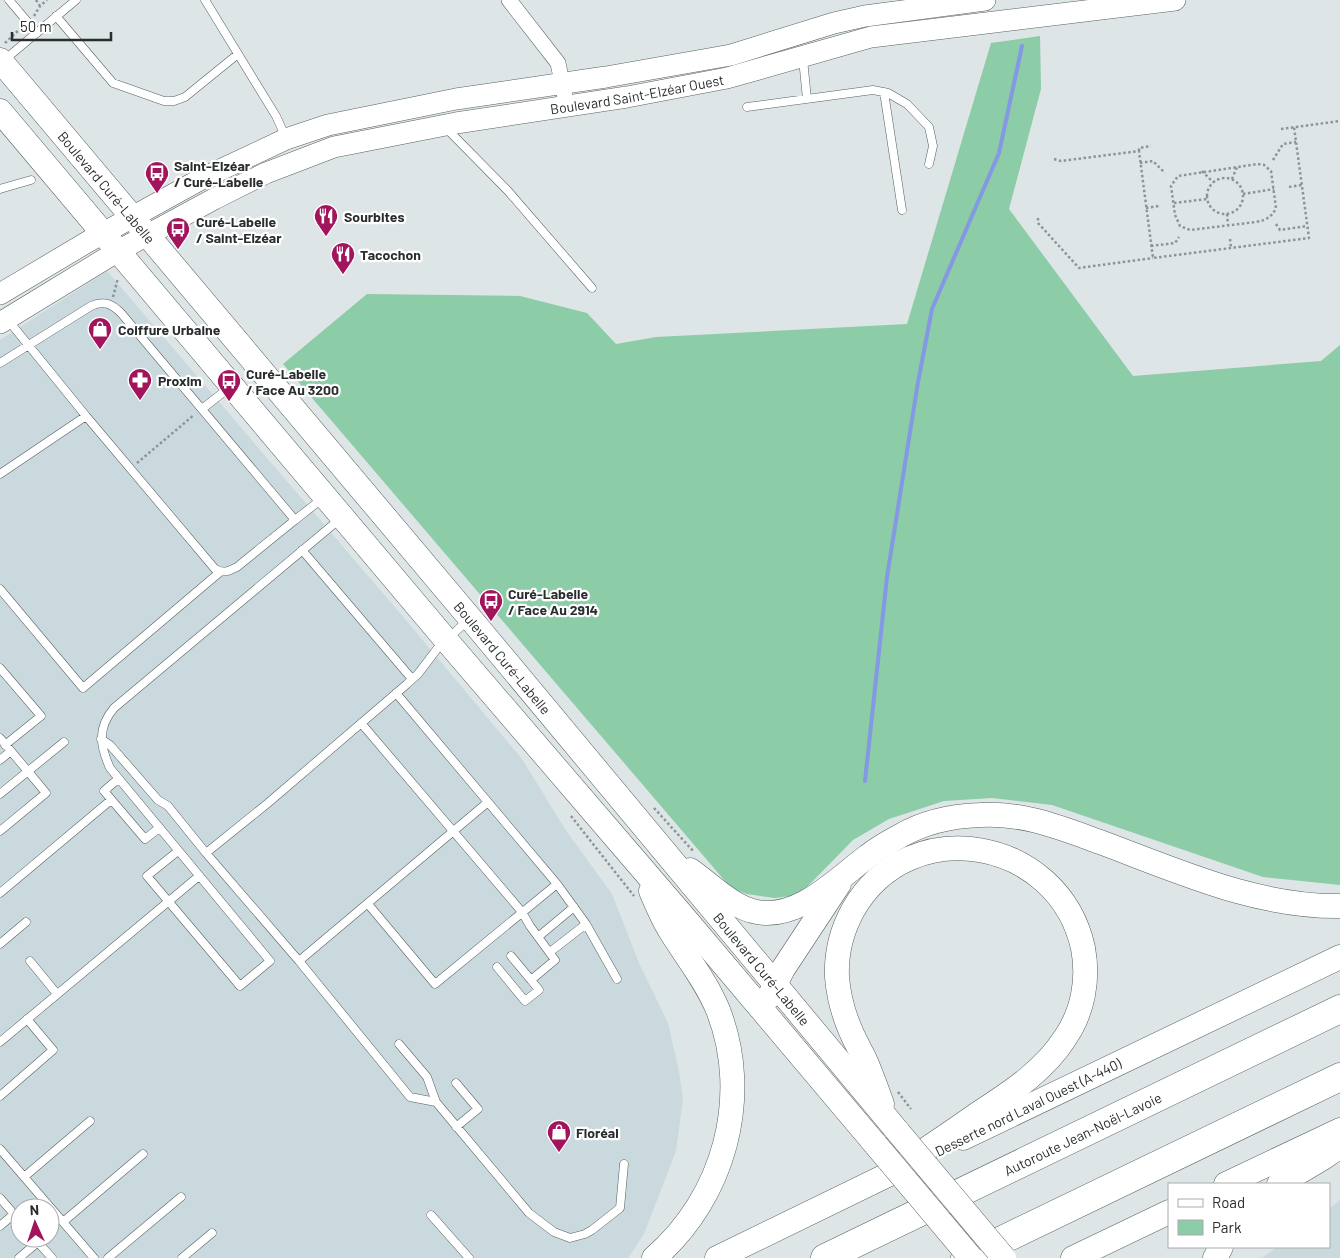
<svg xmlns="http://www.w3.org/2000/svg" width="1340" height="1258" font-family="Barlow,sans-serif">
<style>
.built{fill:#c9d9dd;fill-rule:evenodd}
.green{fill:#8ccca6}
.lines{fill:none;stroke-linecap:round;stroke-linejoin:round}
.stream{stroke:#8498e4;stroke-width:4}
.lane-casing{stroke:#596061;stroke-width:9}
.street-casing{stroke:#596061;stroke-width:16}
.secondary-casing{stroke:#596061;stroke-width:22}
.primary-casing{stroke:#596061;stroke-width:25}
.highway-casing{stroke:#596061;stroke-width:29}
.path{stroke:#8e9496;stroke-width:2.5;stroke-dasharray:2.5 2.5;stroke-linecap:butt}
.lane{stroke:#fff;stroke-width:8}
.street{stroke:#fff;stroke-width:15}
.secondary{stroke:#fff;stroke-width:21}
.primary{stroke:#fff;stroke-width:24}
.highway{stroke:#fff;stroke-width:28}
.primary-bridge-casing{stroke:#596061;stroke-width:25;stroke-linecap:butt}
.primary-bridge{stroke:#fff;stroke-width:24}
.labels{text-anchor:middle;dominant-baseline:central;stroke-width:4.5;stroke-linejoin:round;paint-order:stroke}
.street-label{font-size:14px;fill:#2a2d2e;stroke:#fff}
.poi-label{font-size:14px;font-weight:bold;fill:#2a2d2e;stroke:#fff;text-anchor:start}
</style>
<rect width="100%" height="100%" fill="#dde5e7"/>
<!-- built -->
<path class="built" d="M 107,271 L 405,619 L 522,759 L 565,829 L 612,894 L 639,963 L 668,1023 L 679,1072 L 683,1099 L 676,1151 L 644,1234 L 628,1258 L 0,1258 L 0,340 ZM 20,1208 L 50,1208 L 50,1238 L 20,1238 Z
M 1340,1200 L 1340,1258 L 1262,1258 L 1277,1247 L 1329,1247 L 1329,1209 Z"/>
<!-- green -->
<path class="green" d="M 1040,36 L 1041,89 L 1009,209 L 1133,376 L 1321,361 L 1340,345 L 1340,885 L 1263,877 L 1052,805 L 992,798 L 944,801 L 889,819 L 853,840 L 805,889 L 790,896 L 775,898 L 747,894 L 731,888 L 283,364 L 367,294 L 520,296 L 587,313 L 616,344 L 656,337 L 907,324 L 991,43 Z"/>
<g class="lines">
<!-- stream -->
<path class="stream" d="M 865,781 L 887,577 L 918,382 L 932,309 L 999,153 L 1022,46"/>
<!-- lane casing -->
<g class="lane-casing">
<path id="lane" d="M 9,0 L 37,33
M 205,0 L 276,116 L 286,138
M 56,16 L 113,83 L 164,101 L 174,101 L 185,97 L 238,54
M 803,59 L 807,99
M 3,61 L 76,0
M 884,92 L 902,210
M 747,107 L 873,90 L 888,93 L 907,104 L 929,127 L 933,146 L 929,164
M 446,128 L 508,191 L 592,288
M 0,189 L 31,180
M 0,363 L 91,306 C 104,300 112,304 121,313 L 295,520 L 323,498
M 202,409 L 230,387
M 86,416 L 215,569 C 223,574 229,571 237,567 L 295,520
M 0,474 L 86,416 L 8,320
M 302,550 L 412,679
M 0,589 L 83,688 L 220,572
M 0,668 L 41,716 L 5,745
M 361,723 L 522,912 L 530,926 L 555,960 L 531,980 L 511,956
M 0,738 L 46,793 L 0,831
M 101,739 L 110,745 L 158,800 L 168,806 L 206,853 L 268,803 L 407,684 L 418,674 L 437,649 L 468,620
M 0,760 L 11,751
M 118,779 L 104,791 L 145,839 L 159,828
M 0,794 L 64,742
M 178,851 L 147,876 L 240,986 L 270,961 L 110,768 C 100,746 97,728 114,708 L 341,518
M 206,853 L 299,961 L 488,802
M 0,893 L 111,800
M 368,904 L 435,984 L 557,884 L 396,693
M 586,924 L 617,979
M 538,937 L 574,907
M 0,944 L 26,922
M 550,952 L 586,924 L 557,884
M 30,961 L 57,994
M 299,961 L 410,1097 L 436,1102 L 529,1213 L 554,1232 L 570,1238 L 585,1234 L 592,1230 L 620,1208 L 624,1164
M 497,967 L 525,1001 L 539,990 L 531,980
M 0,1042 L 199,876
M 399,1044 L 427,1077 L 436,1102
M 456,1083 L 478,1109 L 456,1127
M 0,1096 L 53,1050 L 27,1019
M 0,1149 L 94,1258
M 24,1177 L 90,1121
M 0,1198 L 20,1221
M 431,1215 L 469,1258
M 63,1222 L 143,1154
M 0,1226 L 14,1214
M 34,1238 L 52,1258
M 19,1258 L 38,1242
M 108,1258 L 181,1197
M 182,1258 L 212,1233"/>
</g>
<!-- street casing -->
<g class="street-casing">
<path id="street" d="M 509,0 L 558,63 L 567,107"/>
</g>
<!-- secondary casing -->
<g class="secondary-casing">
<g id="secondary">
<path d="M 0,294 L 89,241 L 203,178 L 286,139 L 328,125 L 456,99 L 606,77 L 731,55 L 834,23 L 865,16 L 985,0"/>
<path id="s1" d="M 0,323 L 118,251 L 214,199 L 266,173 L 334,147 L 456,123 L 627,97 L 727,78 L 871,37 L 1175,0"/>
</g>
</g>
<!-- primary casing -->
<g class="primary-casing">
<g id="primary">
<path id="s2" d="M 0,60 L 480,630 L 899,1133"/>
<path d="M 0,111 L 446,640 L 682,915 L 876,1145"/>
<path d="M 690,870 C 710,884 733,908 757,912 C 799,920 837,879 868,856 C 878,848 889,842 900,836 C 924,822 952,816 980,815 C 1022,812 1061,828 1100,842 C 1178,871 1256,907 1340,906"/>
<path d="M 651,891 C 657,905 663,920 671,932 C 687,958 706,981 718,1010 C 752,1097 724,1198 654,1258"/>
<path d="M 769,997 L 783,969 L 839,884"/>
<path d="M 882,1104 C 877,1090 872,1076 866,1062 C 864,1057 861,1052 859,1048 C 847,1026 839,1002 837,977 C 836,954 842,930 853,910 C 910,810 1059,838 1083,948 C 1089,979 1083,1012 1065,1038 C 1044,1071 1011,1092 979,1113 C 951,1133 922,1152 894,1171"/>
<path d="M 963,1138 L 1340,957"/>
<path d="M 1226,1184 L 1340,1130"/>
<path d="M 1279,1184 L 1323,1158 L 1340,1146"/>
<path d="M 717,1258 L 908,1165"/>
<path d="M 1073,1258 L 1169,1212"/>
<path d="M 1215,1258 L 1221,1247"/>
</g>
</g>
<!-- highway casing -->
<g class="highway-casing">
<g id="highway">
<path id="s3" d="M 825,1258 L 1340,1009"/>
<path d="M 965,1258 L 1340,1077"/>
</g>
</g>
<!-- path -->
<path class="path" d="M 36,0 L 40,6
M 34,16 L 40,6 L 47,0
M 5,43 L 21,28
M 1281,129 L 1340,121
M 1139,151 L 1139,148 L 1151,146
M 1054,159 L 1061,161 L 1139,151 L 1153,258 L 1309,238 L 1294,127
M 1273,160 L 1283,144 L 1296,142
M 1140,163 L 1153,161 L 1165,173
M 1258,164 L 1264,165 L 1271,171 L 1276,208 C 1272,217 1266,220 1256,222 L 1190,230 L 1180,226 L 1175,215 L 1171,186 L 1178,176 Z
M 1202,171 L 1213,182
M1207 196a18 18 0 1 1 36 0a18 18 0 1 1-36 0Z
M 1232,179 L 1237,167
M 1289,187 L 1302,185
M 1243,194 L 1274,189
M 1174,203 L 1207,199
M 1146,208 L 1159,206
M 1227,214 L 1228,225
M 1038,218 L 1038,223 L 1079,268 L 1153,258
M 1276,224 L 1280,230 L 1307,226
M 1230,239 L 1231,248
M 1151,246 L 1175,243 L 1179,237
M 113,297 L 118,278
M 137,463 L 194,415
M 654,808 L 694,852
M 571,816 L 634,896
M 898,1092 L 911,1109"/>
<!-- lane -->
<use href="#lane" class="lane"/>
<!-- street -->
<use href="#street" class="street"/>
<!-- secondary -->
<use href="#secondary" class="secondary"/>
<!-- primary -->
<use href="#primary" class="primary"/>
<!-- highway -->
<use href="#highway" class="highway"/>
<!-- primary-bridge casing -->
<g class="primary-bridge-casing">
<path id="primary-bridge" d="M 899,1133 L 1004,1258
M 876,1145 L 971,1258"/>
</g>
<!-- primary-bridge -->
<use href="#primary-bridge" class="primary-bridge"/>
</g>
<!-- icons -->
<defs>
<g id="bus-pin" transform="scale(1.25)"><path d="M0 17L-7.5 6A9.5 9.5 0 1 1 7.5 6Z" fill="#a2145b" stroke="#fff"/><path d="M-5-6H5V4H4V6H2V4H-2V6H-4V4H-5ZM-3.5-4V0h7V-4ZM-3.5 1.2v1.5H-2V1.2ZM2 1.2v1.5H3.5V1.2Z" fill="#fff"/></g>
<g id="restaurant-pin" transform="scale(1.25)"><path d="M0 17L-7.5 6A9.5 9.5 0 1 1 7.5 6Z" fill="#a2145b" stroke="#fff"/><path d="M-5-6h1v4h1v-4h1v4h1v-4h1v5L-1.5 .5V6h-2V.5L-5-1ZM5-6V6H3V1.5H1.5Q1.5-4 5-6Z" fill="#fff"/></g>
<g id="shop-pin" transform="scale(1.25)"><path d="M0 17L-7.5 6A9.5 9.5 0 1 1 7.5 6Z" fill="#a2145b" stroke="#fff"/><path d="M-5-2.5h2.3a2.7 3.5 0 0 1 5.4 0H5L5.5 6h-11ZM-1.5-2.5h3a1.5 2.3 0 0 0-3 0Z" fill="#fff"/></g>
<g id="pharmacy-pin" transform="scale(1.25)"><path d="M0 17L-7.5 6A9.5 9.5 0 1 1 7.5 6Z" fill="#a2145b" stroke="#fff"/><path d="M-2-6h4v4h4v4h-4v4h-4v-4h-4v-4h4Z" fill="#fff"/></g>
</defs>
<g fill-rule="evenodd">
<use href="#bus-pin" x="157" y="173"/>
<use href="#restaurant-pin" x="326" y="216"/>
<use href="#bus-pin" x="178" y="229"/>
<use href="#restaurant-pin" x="343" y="254"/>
<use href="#shop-pin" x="100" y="329"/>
<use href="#pharmacy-pin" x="140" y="380"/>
<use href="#bus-pin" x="229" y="381"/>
<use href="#bus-pin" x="491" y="601"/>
<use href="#shop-pin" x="559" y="1132"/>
</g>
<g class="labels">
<!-- street labels -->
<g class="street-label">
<text stroke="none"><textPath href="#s1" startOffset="686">Boulevard Saint-Elzéar Ouest</textPath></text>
<text stroke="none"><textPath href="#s2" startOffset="166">Boulevard Curé-Labelle</textPath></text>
<text stroke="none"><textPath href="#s2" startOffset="781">Boulevard Curé-Labelle</textPath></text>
<text stroke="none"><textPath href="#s2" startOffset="1186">Boulevard Curé-Labelle</textPath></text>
<text transform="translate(1028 1107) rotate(-26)">Desserte nord Laval Ouest (A-440)</text>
<text stroke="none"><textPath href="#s3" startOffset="286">Autoroute Jean-Noël-Lavoie</textPath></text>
</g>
<!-- poi labels -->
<g class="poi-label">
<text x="174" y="165">Saint-Elzéar<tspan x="174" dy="16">/ Curé-Labelle</tspan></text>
<text x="344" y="216">Sourbites</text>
<text x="196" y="221">Curé-Labelle<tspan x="196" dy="16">/ Saint-Elzéar</tspan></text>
<text x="360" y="254">Tacochon</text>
<text x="118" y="329">Coiffure Urbaine</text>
<text x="246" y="373">Curé-Labelle<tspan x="246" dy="16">/ Face Au 3200</tspan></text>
<text x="158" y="380">Proxim</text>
<text x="508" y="593">Curé-Labelle<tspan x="508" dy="16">/ Face Au 2914</tspan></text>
<text x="576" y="1132">Floréal</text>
</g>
</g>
<!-- legend -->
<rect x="1168" y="1183" width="162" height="65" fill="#ffffff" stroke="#aaabab"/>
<rect x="1178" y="1199" width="25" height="8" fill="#ffffff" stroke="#aaabab"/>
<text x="1212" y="1208" font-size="15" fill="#2a2d2e">Road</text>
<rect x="1178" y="1220" width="25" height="15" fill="#8ccca6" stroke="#aaabab"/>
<text x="1212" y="1233" font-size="15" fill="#2a2d2e">Park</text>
<!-- north arrow -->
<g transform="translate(35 1223) rotate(357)"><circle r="24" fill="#ffffff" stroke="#aaabab"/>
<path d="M0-4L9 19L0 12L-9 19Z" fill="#a2145b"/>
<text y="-8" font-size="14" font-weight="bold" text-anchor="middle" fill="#2a2d2e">N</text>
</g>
<!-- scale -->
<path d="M12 32v8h99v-8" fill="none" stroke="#2a2d2e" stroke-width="2.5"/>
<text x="20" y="32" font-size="15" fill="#2a2d2e" stroke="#ffffff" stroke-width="4" paint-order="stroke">50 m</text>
</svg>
